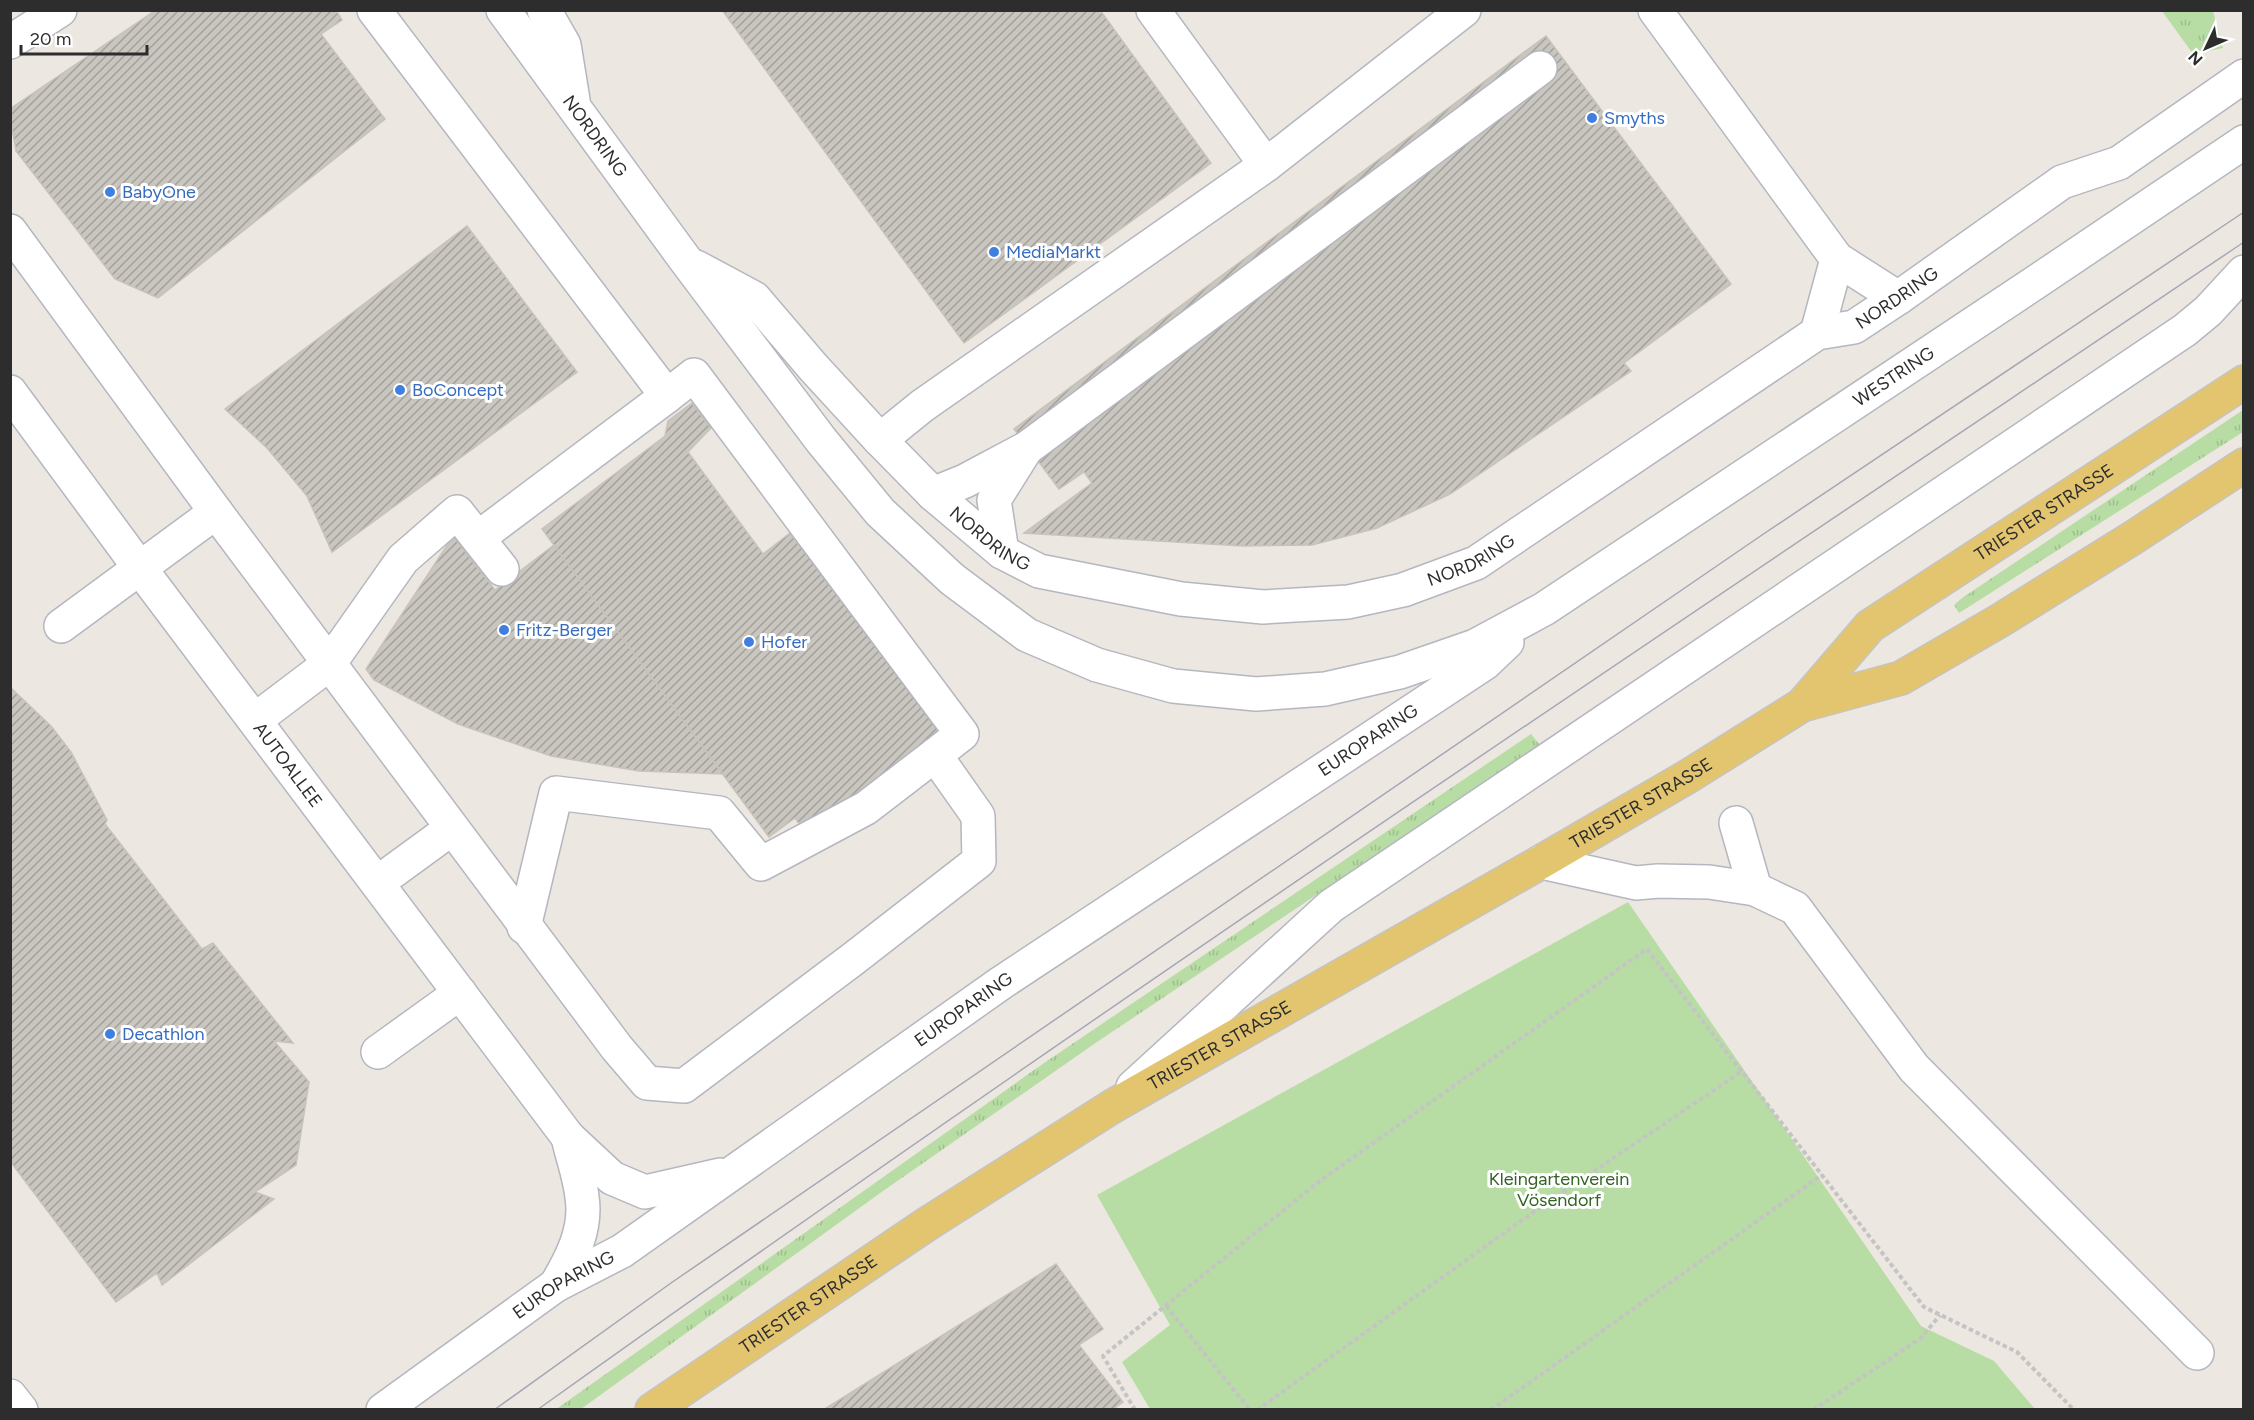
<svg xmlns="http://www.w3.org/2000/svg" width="2254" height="1420" font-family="Figtree,sans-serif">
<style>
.grass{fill:url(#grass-tufts)}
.garden{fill:#b8dda4}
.building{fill:url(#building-hatch);stroke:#c8c3ba;stroke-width:1.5}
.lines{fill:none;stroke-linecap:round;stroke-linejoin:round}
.minor-casing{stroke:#b4b7bf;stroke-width:36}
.major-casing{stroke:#c4c4c4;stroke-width:36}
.path{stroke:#c4c4c4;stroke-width:4;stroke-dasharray:4.5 3;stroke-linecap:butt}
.minor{stroke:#fff;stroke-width:33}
.major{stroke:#e3c570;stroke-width:33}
.tram{stroke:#a4a7b5;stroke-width:1.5}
.shop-dot{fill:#3f7fe0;stroke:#fff;stroke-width:2}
.labels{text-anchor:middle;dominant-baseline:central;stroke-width:6;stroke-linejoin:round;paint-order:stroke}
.shop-label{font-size:18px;fill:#366cbe;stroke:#fff;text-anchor:start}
.street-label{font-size:18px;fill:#2d2d2d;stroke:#fff}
.park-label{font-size:18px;fill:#326423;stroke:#fff}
</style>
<defs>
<pattern id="grass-tufts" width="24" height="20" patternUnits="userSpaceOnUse" patternTransform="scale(1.5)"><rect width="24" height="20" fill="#b8dda4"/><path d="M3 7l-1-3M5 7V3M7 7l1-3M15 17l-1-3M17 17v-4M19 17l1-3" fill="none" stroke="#9ebe8e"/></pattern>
<pattern id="building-hatch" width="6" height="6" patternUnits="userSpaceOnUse" patternTransform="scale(1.5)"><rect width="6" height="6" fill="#c9c5bf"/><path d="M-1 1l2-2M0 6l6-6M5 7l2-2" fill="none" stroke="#a4a09c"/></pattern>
</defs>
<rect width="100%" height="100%" fill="#ede7e1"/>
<!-- grass -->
<path class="grass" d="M 2162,11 L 2213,11 L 2223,48 L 2193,54 Z
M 2243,410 L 2243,432 L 1959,613 L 1954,605 L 1962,598 Z
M 1531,734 L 1540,745 L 1097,1042 L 883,1191 L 581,1409 L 555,1410 L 1044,1063 Z"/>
<!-- garden -->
<path class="garden" d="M 1628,902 L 1921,1326 L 1994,1361 L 2035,1409 L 1150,1409 L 1122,1362 L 1170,1325 L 1097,1195 Z"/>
<!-- building -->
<path class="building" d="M 156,10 L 336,10 L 342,20 L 321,34 L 385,119 L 158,298 L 115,279 L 16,151 L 10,116 L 10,109 Z
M 722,10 L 1100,10 L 1211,163 L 964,343 Z
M 1546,36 L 1731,284 L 1624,363 L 1631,371 L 1450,494 L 1377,528 L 1312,545 L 1243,546 L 1024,533 L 1092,483 L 1084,472 L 1059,489 L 1014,429 Z
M 467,226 L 577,372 L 332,552 L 307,496 L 267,448 L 225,409 Z
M 692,403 L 711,428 L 688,452 L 763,554 L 790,533 L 940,731 L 805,832 L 795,818 L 769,837 L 542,529 L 665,436 L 668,421 Z
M 453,536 L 495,590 L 554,545 L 723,774 L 639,771 L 551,756 L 458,724 L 374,680 L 366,669 Z
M 10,687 L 51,726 L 71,752 L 107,820 L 105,824 L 202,949 L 213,943 L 293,1043 L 274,1041 L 309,1082 L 296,1165 L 255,1192 L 274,1199 L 162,1285 L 157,1273 L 116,1302 L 10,1161 Z
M 1056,1264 L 1103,1329 L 1079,1345 L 1123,1402 L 1112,1410 L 823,1410 Z"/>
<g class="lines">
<!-- minor casing -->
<g class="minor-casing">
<g id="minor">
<path id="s1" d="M 503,10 L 687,262 L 821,440 L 880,512 L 952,579 L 1027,635 L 1097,665 L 1173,686 L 1256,694 L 1325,689 L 1400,672 L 1475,646 L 1544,609 L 2039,280 L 2244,142"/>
<path d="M 544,10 L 564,45 L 573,100"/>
<path d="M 1153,10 L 1266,165"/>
<path d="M 1655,10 L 1837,259 L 1898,298"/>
<path d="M 10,42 L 60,10"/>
<path d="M 10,231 L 216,512 L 617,1048 L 647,1083 L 684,1086 L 853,959 L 979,861 L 978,816 L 935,755 L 962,734 L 694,375 L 667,396 L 374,10"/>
<path id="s2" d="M 696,267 L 754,298 L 813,367 L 880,440 L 933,494 L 1002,552 L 1039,571 L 1181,599 L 1263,607 L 1348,602 L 1403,590 L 1476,563 L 1817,333 L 1854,327 L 1898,298 L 2062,182 L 2119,163 L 2244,76"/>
<path d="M 1817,333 L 1837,259"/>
<path id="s3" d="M 10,392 L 139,567 L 568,1137 L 612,1178 L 645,1192 L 720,1175"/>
<path d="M 880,440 L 922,406 L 1266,165 L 1464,10"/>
<path d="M 933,494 L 965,481 L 1027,448 L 1540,68"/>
<path d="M 478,538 L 667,396"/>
<path d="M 1002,552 L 994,500 L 1026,449"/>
<path d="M 61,626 L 216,512"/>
<path d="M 255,720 L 329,664 L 403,559 L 457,512 L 502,569"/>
<path d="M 1736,823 L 1755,889"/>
<path d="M 1541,862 L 1636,883 L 1658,881 L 1709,882 L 1755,889 L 1795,908 L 1914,1068 L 2197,1353"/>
<path d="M 377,883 L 451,829"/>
<path d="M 524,927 L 556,793 L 719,813 L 761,864 L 866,808 L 935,755"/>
<path d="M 378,1052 L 460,993"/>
<path d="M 1133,1087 L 1331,906 L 2185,330 L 2208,311 L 2244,272"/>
<path d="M 556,1285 C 572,1258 587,1229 582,1197 C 580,1177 572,1156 568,1137"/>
<path d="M 10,1396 L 21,1410"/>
<path id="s4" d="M 383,1410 L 556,1285 L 622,1251 L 1001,983 L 1485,663 L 1507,642"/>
</g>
</g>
<!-- major casing -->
<g class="major-casing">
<g id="major">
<path id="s5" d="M 1802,705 L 1870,626 L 2244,382"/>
<path id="s6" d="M 652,1410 L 927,1224 L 1113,1106 L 1541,862 L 1687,777 L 1802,705 L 1901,678 L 1999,621 L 2131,539 L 2244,465"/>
</g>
</g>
<!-- path -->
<path class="path" d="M 1166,1306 L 1250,1410
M 1135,1410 L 1103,1356 L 1321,1180 L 1647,949 L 1924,1307 L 2017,1352 L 2074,1410
M 1257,1410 L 1535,1211 L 1741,1072
M 1491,1410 L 1822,1175
M 1813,1410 L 1921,1338 L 1940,1315"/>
<!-- minor -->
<use href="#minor" class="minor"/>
<!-- major -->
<use href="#major" class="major"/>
<!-- tram -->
<path class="tram" d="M 494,1410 L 671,1283 L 1762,535 L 2244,212
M 537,1410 C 1098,1009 1672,627 2244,242"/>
</g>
<!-- markers -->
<g class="shop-dot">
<circle cx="1592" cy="118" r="6"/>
<circle cx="110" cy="192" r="6"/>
<circle cx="994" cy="252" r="6"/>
<circle cx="400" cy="390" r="6"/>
<circle cx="504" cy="630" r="6"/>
<circle cx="749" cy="642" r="6"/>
<circle cx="110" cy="1034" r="6"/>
</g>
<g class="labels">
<!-- shop labels -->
<g class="shop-label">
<text x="1604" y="118">Smyths</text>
<text x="122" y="192">BabyOne</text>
<text x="1006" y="252">MediaMarkt</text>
<text x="412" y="390">BoConcept</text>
<text x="516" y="630">Fritz-Berger</text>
<text x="761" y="642">Hofer</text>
<text x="122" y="1034">Decathlon</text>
</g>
<!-- street labels -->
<g class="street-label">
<text stroke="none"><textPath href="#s1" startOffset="156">NORDRING</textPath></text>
<text stroke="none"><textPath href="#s2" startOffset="1410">NORDRING</textPath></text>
<text stroke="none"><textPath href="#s1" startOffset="1782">WESTRING</textPath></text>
<text stroke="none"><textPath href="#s5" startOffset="312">TRIESTER STRASSE</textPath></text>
<text stroke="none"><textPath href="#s2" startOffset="404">NORDRING</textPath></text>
<text stroke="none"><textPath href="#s2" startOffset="906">NORDRING</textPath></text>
<text stroke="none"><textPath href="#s4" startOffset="1192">EUROPARING</textPath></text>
<text stroke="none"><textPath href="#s3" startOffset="465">AUTOALLEE</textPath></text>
<text stroke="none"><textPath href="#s6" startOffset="1161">TRIESTER STRASSE</textPath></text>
<text stroke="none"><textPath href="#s4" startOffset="706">EUROPARING</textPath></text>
<text stroke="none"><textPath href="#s6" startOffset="675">TRIESTER STRASSE</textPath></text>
<text stroke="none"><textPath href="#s4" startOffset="220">EUROPARING</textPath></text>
<text stroke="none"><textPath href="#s6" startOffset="189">TRIESTER STRASSE</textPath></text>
</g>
<!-- park labels -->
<g class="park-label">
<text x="1559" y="1179">Kleingartenverein<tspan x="1559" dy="21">Vösendorf</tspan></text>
</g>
</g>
<!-- border -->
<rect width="2254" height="1420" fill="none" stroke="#2d2d2d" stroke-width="24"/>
<!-- north arrow -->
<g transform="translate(2206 48) rotate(226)" stroke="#ffffff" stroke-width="4.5" paint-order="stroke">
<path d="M0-4.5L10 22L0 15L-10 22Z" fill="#2d2d2d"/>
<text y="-9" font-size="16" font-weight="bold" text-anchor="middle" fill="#2d2d2d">N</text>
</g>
<!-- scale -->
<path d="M21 45v9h126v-9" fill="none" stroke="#2d2d2d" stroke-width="3"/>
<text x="30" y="45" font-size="18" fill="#2d2d2d" stroke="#ffffff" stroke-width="4.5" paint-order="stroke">20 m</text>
</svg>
